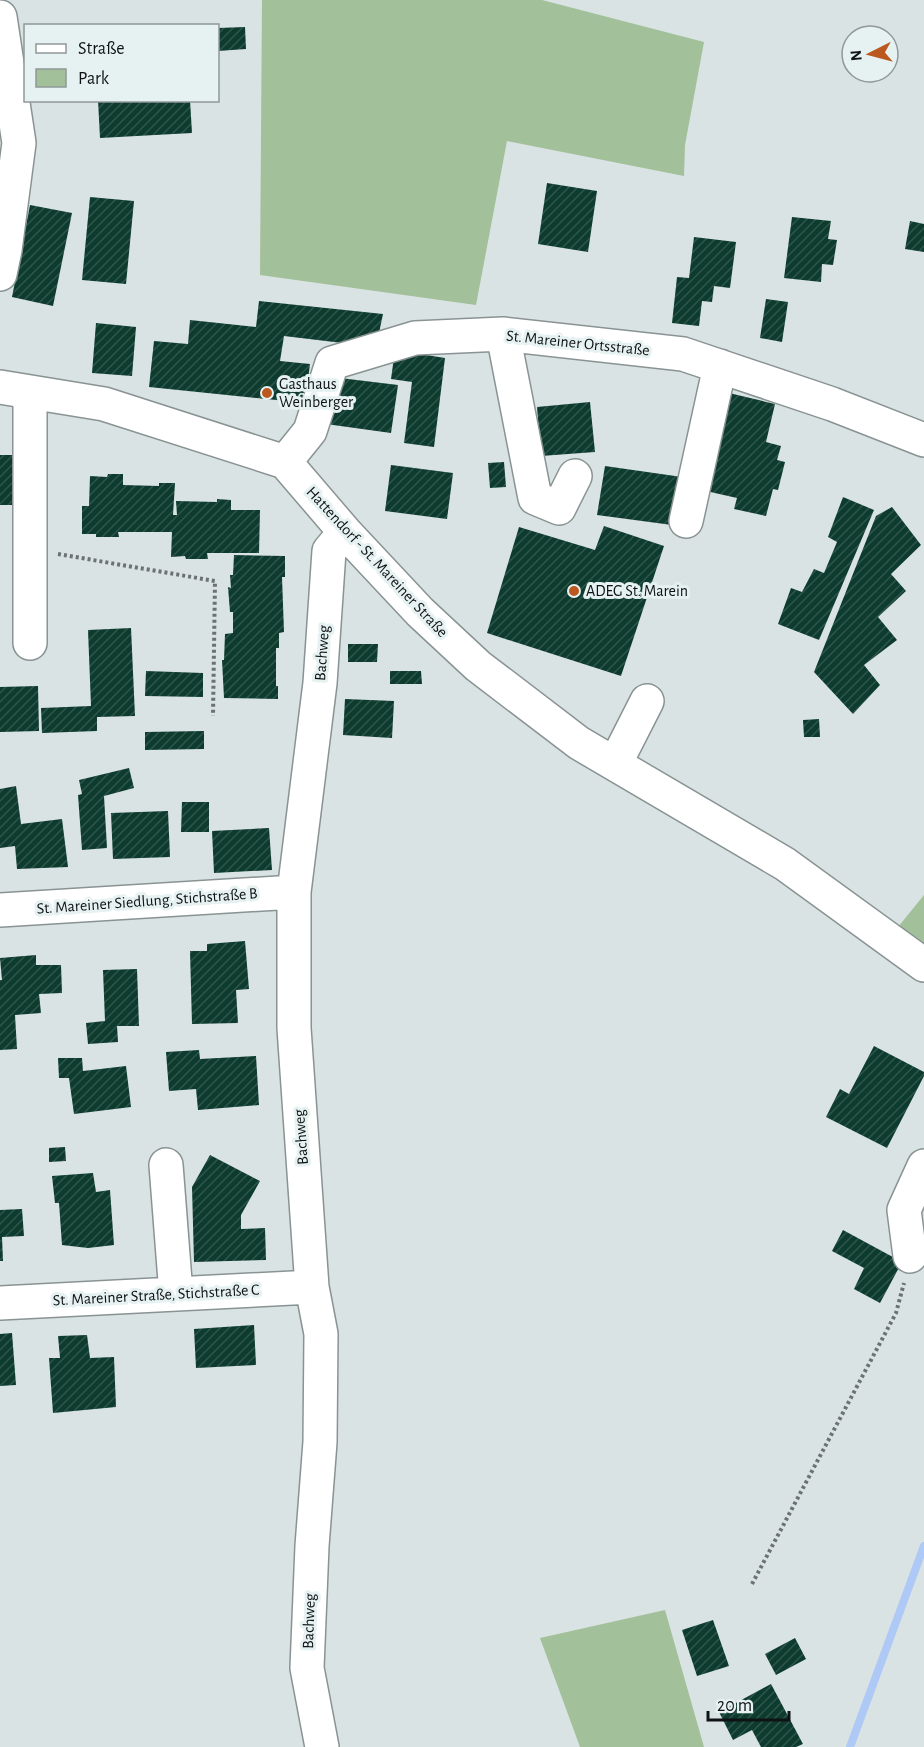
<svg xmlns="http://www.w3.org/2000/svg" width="924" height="1747" font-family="'Alegreya Sans',sans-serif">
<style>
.green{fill:#a2c099}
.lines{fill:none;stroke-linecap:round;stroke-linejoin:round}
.stream{stroke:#afc9f6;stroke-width:8}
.building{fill:url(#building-hatch)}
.minor-casing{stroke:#899393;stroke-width:36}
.path{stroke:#6b7272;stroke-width:4;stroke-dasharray:3 3;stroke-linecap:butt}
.minor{stroke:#fff;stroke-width:33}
.poi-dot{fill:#bb581f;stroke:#e6f1f1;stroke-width:2}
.labels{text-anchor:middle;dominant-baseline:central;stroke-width:6;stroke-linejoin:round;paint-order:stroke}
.street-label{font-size:16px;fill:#0f1313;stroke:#e6f1f1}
.poi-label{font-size:16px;fill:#0f1313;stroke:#e6f1f1;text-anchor:start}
</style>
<defs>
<pattern id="building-hatch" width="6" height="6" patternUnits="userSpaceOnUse" patternTransform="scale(1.5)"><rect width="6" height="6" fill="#0d3c2e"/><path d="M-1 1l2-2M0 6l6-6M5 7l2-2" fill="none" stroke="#2f554a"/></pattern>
</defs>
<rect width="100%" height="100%" fill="#d9e3e4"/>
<!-- green -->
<path class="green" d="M 262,0 L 542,0 L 704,42 L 685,145 L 684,176 L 507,141 L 476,305 L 260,275 Z
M 924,895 L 924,970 L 894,932 Z
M 665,1610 L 704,1747 L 580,1747 L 540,1638 Z"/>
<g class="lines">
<!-- stream -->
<path class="stream" d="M 850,1747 L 924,1546"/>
</g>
<!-- building -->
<path class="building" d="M 245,27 L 246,49 L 218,51 L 218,28 Z
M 98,100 L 190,100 L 192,133 L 100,138 Z
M 547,183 L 597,191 L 588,252 L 538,244 Z
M 90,197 L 134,201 L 126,284 L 82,280 Z
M 30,205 L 72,213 L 53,306 L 12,297 Z
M 792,217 L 831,221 L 828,239 L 837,240 L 833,265 L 822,264 L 821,282 L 784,278 Z
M 910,221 L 924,224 L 924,252 L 905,249 Z
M 694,237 L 736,242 L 730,288 L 714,286 L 712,302 L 702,301 L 699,326 L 672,323 L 677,277 L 689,278 Z
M 766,299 L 788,302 L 782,342 L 760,338 Z
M 259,301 L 383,314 L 376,347 L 284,336 L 280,361 L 310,364 L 305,403 L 149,387 L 154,341 L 188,344 L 190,320 L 256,327 Z
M 96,323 L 136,327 L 132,376 L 92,373 Z
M 395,350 L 445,358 L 434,447 L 404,443 L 412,382 L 391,379 Z
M 332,377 L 398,385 L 391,433 L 326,424 Z
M 729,393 L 775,404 L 766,442 L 781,446 L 777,460 L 785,462 L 778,490 L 773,489 L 766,516 L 734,509 L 737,498 L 706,491 Z
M 590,402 L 595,452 L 541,456 L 537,407 Z
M 0,455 L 21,455 L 20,505 L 0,505 Z
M 504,462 L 506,487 L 490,488 L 488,463 Z
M 391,465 L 453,473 L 447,519 L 385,511 Z
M 605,466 L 682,477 L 672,525 L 597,515 Z
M 108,474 L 123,474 L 123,485 L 159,486 L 159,483 L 175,483 L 173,515 L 177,515 L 176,501 L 217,502 L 217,499 L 231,500 L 231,510 L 260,510 L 259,553 L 207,553 L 208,559 L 186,559 L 185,556 L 171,557 L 172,532 L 118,532 L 119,537 L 96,537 L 96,534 L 82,534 L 82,506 L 89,506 L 90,476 L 107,477 Z
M 843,497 L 874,510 L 819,640 L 778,624 L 791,588 L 802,592 L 814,569 L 824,573 L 837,542 L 828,537 Z
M 892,507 L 921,545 L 891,574 L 906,591 L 878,617 L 897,640 L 864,665 L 880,685 L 853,714 L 814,672 L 876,516 Z
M 604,526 L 664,546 L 621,676 L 487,633 L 519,527 L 595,550 Z
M 234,555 L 285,556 L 285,577 L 282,577 L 284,632 L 279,633 L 279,648 L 276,648 L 276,686 L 278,686 L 278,699 L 224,698 L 222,660 L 224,660 L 225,634 L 233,633 L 233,612 L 230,612 L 228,587 L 231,588 L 230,575 L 233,575 Z
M 131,628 L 135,716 L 97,717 L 97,731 L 42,733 L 41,708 L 91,706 L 88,630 Z
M 348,644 L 378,644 L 377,662 L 348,662 Z
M 146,671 L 203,673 L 203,697 L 145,696 Z
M 390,671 L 421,671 L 422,684 L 390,684 Z
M 38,686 L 39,731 L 0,732 L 0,687 Z
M 345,699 L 394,701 L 392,738 L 343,735 Z
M 819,719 L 820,737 L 804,737 L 803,720 Z
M 204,731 L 204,749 L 145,750 L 145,732 Z
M 129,768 L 134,788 L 104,796 L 107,848 L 82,850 L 78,795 L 82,794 L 79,780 Z
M 16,786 L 21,824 L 62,819 L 68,867 L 17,869 L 15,846 L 0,848 L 0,789 Z
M 182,802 L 209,802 L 209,832 L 181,832 Z
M 168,811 L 170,857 L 113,859 L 111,813 Z
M 269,828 L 272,870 L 214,873 L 212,831 Z
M 245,941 L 249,989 L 236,990 L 238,1023 L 192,1024 L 190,951 L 207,951 L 207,944 Z
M 36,955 L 36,965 L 61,965 L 62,993 L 39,994 L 41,1013 L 15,1015 L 17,1049 L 0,1050 L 0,980 L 2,980 L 0,958 Z
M 137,969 L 139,1026 L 117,1026 L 118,1042 L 88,1044 L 86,1023 L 105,1021 L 103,970 Z
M 874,1046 L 924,1072 L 924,1076 L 887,1148 L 826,1117 L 840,1089 L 849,1094 Z
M 199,1050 L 200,1059 L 256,1056 L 259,1105 L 198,1110 L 196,1089 L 169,1091 L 166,1052 Z
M 58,1058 L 82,1058 L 83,1071 L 126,1066 L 131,1107 L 74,1114 L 69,1078 L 59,1078 Z
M 65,1147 L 66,1161 L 49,1162 L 49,1148 Z
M 210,1155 L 260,1181 L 241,1215 L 241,1229 L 265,1228 L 266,1260 L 194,1262 L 192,1187 Z
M 93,1173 L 96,1192 L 110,1190 L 114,1245 L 88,1248 L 62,1245 L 59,1203 L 55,1203 L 52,1176 Z
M 22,1209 L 24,1236 L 2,1237 L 3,1261 L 0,1261 L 0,1210 Z
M 843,1230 L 902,1262 L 880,1303 L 854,1289 L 864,1268 L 832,1251 Z
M 254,1325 L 256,1365 L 196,1368 L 194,1329 Z
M 12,1333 L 16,1385 L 0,1386 L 0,1334 Z
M 87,1335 L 90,1358 L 114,1357 L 116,1407 L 53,1413 L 49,1358 L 60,1358 L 58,1336 Z
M 713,1620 L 729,1666 L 697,1676 L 682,1630 Z
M 795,1638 L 806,1659 L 776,1675 L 765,1654 Z
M 771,1684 L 803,1744 L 796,1747 L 761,1747 L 752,1730 L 733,1740 L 719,1712 Z"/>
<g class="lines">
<!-- minor casing -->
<g class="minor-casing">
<path id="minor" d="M 0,17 L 19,143 L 5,250 L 0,274
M 503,334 L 535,498 L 559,508 L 575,476
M 0,387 L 104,404 L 285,462 L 345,532 L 420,612 L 478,666 L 579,743 L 785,864 L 924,965
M 30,392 L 30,643
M 285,462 L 310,431 L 332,363 L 415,338 L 503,334 L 683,354 L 832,404 L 924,440
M 686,521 L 720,366
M 615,764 L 647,701
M 0,910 L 294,892
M 166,1165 L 176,1294
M 910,1256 L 904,1210 L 924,1166
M 0,1303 L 312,1287
M 322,1747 L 307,1668 L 312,1546 L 320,1442 L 321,1334 L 312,1287 L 294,1028 L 294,892 L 320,683 L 329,551 L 345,532"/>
</g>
<!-- path -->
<path class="path" d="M 58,554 L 215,581 L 213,716
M 752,1584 L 896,1313 L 904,1283"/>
<!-- minor -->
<use href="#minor" class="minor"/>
</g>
<!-- markers -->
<g class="poi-dot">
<circle cx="267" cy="393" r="6"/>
<circle cx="574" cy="591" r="6"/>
</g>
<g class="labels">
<!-- street labels -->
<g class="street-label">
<text transform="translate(578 343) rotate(6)">St. Mareiner Ortsstraße</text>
<text transform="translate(377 562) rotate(47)">Hattendorf - St. Mareiner Straße</text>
<text transform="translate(322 653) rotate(-86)">Bachweg</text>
<text transform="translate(147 901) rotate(-4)">St. Mareiner Siedlung, Stichstraße B</text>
<text transform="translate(301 1137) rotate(-94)">Bachweg</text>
<text transform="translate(156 1295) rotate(-3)">St. Mareiner Straße, Stichstraße C</text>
<text transform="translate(309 1621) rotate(-88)">Bachweg</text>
</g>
<!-- poi labels -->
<g class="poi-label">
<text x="279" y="384">Gasthaus<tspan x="279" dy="18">Weinberger</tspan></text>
<text x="586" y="591">ADEG St. Marein</text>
</g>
</g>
<!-- legend -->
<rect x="24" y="24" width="195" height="78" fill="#e6f1f1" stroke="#909898" stroke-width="1.5"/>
<rect x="36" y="44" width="30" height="9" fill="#ffffff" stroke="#909898" stroke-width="1.5"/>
<text x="78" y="54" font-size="18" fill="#0f1313">Straße</text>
<rect x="36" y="69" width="30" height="18" fill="#a2c099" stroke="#909898" stroke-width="1.5"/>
<text x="78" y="84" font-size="18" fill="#0f1313">Park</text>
<!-- north arrow -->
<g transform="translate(870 54) rotate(264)"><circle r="28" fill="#e6f1f1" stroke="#909898" stroke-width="1.5"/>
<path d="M0-4.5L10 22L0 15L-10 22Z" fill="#bb581f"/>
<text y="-9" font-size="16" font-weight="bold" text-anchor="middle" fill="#0f1313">N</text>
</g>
<!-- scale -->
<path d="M708 1711v9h81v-9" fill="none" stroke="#0f1313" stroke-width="3"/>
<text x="717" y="1711" font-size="18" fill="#0f1313" stroke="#e6f1f1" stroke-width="4.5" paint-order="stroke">20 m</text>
</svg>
